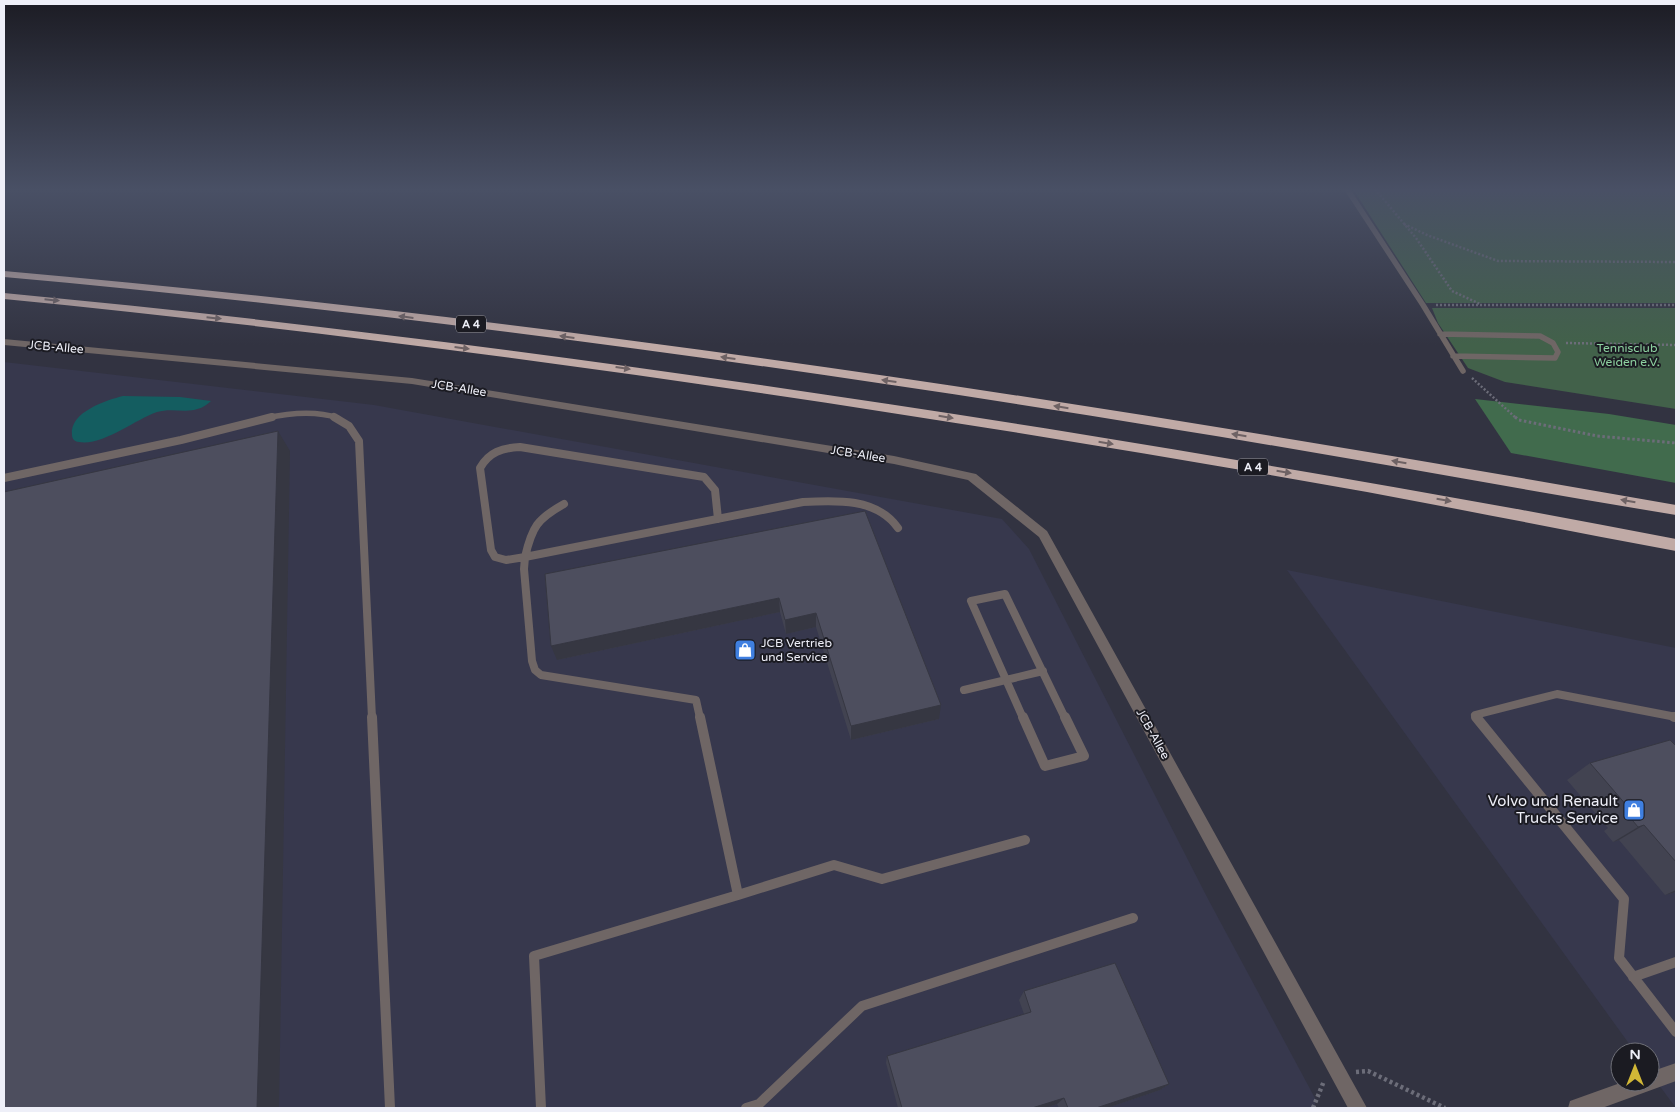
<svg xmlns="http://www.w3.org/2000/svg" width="1680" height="1112" font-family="'Varela Round',sans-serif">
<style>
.built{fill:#37384d}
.green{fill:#42614a}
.forest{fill:#416b4d}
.water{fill:#145d60}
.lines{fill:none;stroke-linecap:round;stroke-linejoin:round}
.path-far2{stroke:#6c6d79;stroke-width:2.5;stroke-dasharray:2 2;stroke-linecap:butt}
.path-far1{stroke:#6c6d79;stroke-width:3;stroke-dasharray:2.5 2.5;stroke-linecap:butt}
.path{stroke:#6c6d79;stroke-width:4.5;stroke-dasharray:3 3;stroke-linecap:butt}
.lane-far2{stroke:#6f6665;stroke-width:5.5}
.lane-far1{stroke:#6f6665;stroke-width:8}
.lane{stroke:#6f6665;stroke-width:10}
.street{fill:#6f6665;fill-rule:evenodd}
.highway{fill:#c0aaa6;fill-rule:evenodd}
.wall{fill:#424351}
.shaded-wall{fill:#363742}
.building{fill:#4d4e5e;stroke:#363742}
.oneway{fill:#6e6264}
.labels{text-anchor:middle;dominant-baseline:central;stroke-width:4;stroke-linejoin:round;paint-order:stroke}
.shield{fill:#1b1b22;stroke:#afafb8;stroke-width:1}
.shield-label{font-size:11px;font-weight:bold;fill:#eeeff8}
.street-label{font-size:12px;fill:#eeeff8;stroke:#1b1b22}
.park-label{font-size:12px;fill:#8dd1a0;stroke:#1b1b22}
.poi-label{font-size:12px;fill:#eeeff8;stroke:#1b1b22;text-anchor:start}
.near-poi-label{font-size:15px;fill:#eeeff8;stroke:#1b1b22;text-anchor:end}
</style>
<rect width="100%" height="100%" fill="#323341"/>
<!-- built -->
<path class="built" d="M 4,362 L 374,405 L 1002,519 L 1029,549 L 1208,899 L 1316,1100 L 1314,1108 L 4,1108 Z
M 1287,570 L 1676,648 L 1676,1108 L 1650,1073 L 1650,1052 L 1635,1052 Z"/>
<!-- green -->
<path class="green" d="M 1353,189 L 1676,189 L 1676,303 L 1426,303 Z
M 1432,308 L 1676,308 L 1676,409 L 1505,382 L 1468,368 L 1438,323 Z"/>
<!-- forest -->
<path class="forest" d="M 1475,399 L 1609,414 L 1676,425 L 1676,483 L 1511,453 Z"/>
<!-- water -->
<path class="water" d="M 123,396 L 180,397 L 211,401 C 193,418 176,406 157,412 C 134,420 103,446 79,442 C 75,442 72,439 72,435 C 69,412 107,400 123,396 Z"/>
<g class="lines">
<!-- path-far2 -->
<path class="path-far2" d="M 1375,189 L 1416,238 L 1452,291 L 1480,304
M 1404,224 L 1427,235 L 1498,261 L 1676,262
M 1436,305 L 1676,305
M 1566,343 L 1676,345
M 1472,378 L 1516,418"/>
<!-- path-far1 -->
<path class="path-far1" d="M 1515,417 L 1519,420 L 1597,436 L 1676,443"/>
<!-- path -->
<path class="path" d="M 1356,1072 L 1368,1071 L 1445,1108
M 1313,1108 L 1324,1081"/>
<!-- lane-far2 -->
<path class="lane-far2" d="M 1347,189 L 1423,305 L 1463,371
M 1440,334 L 1540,336 L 1553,343 L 1558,352 L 1555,358 L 1453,356
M 266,418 C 289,413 315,410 338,418"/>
<!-- lane-far1 -->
<path class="lane-far1" d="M 334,417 L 349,426 L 359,441 L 372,718
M 4,478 L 181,440 L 272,417
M 564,504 C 537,519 532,527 525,557 L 506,560 L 495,557 L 491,550 L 480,468 C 489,452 502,448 520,447 L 704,477 L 715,490 L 718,519
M 964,690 L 1043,671
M 700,718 L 696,700 L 541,675 L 535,670 L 532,661 L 524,569 L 525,557 L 803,502 C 836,500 877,498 898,528
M 1023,718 L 971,601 L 1005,594 L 1065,718
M 1477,718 L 1475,715 L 1557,694 L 1676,717"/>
<!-- lane -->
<path class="lane" d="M 372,717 L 390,1108
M 1023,717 L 1045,766 L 1084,756 L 1065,717
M 1476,717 L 1624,899 L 1619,958 L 1676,1032
M 1674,717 L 1676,717
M 738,895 L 834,865 L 882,879 L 1025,840
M 1633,977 L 1676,962
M 541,1108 L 534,956 L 738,895 L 700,717
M 746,1108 L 759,1104 L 862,1006 L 1133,918"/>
<!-- street -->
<path class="street" d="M 4,339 L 412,378 L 894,456 L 976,474 L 1047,531 L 1367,1108 L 1348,1108 L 1039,537 L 968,480 L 894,464 L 412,384 L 4,345 Z
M 1676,1063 L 1676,1081 L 1602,1108 L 1568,1108 L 1570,1101 L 1623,1082 L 1650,1082 L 1650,1072 Z"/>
<!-- highway -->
<path class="highway" d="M 4,271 C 565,320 1122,407 1676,505 L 1676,515 C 1506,487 1336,455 1166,428 C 780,365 393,312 4,277 Z
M 4,293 C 362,327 718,376 1074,433 C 1275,466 1476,500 1676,539 L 1676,551 C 1573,532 1470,511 1367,492 C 915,412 461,344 4,299 Z"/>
</g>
<!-- wall -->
<path class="wall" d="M 865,511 L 939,719 L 851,740 L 816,627 L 786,634 L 780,612 L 557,660 Z
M 1676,746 L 1676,892 L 1665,895 L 1619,840 L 1613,842 L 1604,831 L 1608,828 L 1567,780 L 1590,763 Z
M 1024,991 L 1169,1084 L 1160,1090 L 1107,1108 L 1059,1108 L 1057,1104 L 1045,1108 L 898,1108 L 886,1063 L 887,1056 L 1024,1014 L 1019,1000 Z"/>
<!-- shaded-wall -->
<path class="shaded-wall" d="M 278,431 L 290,451 L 279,1108 L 257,1108 Z
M 779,598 L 780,612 L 557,660 L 551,646 Z
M 816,613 L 816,627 L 786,634 L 785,620 Z
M 941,705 L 939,719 L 851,740 L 851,726 Z
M 1644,825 L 1619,840 L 1613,842 L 1638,827 Z
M 1676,890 L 1676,892 L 1665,895 Z
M 1169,1084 L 1160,1090 L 1107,1108 L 1096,1108 Z
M 1064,1098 L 1057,1104 L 1045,1108 L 1032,1108 Z"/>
<!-- building -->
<path class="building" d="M 278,431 L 257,1108 L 4,1108 L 4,492 Z
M 865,511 L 941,705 L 851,726 L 816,613 L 785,620 L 779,598 L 551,646 L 545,574 Z
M 1670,740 L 1676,746 L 1676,862 L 1644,825 L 1638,827 L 1628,815 L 1634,814 L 1590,763 Z
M 1115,963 L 1169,1084 L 1096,1108 L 1068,1108 L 1064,1098 L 1032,1108 L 902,1108 L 887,1056 L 1031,1012 L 1024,991 Z"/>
<!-- one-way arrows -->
<defs><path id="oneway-solid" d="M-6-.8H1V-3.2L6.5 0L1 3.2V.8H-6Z" transform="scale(1.25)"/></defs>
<g class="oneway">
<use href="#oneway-solid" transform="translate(52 300) rotate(6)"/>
<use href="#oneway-solid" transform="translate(406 317) rotate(-173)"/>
<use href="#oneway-solid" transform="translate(214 318) rotate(6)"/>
<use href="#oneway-solid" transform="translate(567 337) rotate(-172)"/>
<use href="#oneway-solid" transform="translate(462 348) rotate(7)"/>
<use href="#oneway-solid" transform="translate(728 358) rotate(-172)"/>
<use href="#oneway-solid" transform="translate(623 368) rotate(8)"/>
<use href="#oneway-solid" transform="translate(889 381) rotate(-172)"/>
<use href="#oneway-solid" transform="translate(1061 407) rotate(-171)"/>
<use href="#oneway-solid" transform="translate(946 417) rotate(9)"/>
<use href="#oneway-solid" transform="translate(1239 435) rotate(-171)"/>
<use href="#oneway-solid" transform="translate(1106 443) rotate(9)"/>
<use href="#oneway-solid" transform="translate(1399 462) rotate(-170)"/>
<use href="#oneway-solid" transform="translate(1284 472) rotate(9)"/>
<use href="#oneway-solid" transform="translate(1444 500) rotate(10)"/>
<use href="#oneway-solid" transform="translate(1628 501) rotate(-170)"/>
</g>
<!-- sky -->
<linearGradient id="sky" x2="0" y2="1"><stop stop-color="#1c1c24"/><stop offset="0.55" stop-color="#495065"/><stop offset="1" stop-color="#495065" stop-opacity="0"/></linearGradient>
<rect width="1680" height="345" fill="url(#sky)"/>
<!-- icons -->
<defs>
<g id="shop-square" transform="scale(1.125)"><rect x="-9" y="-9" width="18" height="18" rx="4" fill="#3f7fe0" stroke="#1b1b22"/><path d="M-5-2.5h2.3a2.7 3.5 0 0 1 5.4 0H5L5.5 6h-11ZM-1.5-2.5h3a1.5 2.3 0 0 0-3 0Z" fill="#fff"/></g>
</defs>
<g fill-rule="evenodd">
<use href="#shop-square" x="745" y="650"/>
<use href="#shop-square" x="1634" y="810"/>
</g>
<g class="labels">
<!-- shield labels -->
<g class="shield">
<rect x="456" y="315.5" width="30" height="17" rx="4"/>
<rect x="1238" y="458.5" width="30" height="17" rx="4"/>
</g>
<g class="shield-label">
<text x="471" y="324">A 4</text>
<text x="1253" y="467">A 4</text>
</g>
<!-- street labels -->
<g class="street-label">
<text transform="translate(56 347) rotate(5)">JCB-Allee</text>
<text transform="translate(459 388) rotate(9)">JCB-Allee</text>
<text transform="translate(858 454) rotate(9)">JCB-Allee</text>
<text transform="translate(1153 734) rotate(61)">JCB-Allee</text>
</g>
<!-- park labels -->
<g class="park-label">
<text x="1627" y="348">Tennisclub<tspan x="1627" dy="14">Weiden e.V.</tspan></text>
</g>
<!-- poi labels -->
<g class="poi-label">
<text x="761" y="643">JCB Vertrieb<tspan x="761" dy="14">und Service</tspan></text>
</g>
<!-- near-poi labels -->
<g class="near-poi-label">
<text x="1618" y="801">Volvo und Renault<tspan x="1618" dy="17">Trucks Service</tspan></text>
</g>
</g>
<!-- border -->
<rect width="1680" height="1112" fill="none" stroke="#eeeff8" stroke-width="10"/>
<!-- north arrow -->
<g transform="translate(1635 1067)"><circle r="24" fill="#1b1b22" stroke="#6f7078"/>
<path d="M0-4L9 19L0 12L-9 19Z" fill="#d1b736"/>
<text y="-8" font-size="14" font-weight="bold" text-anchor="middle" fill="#eeeff8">N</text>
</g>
</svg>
